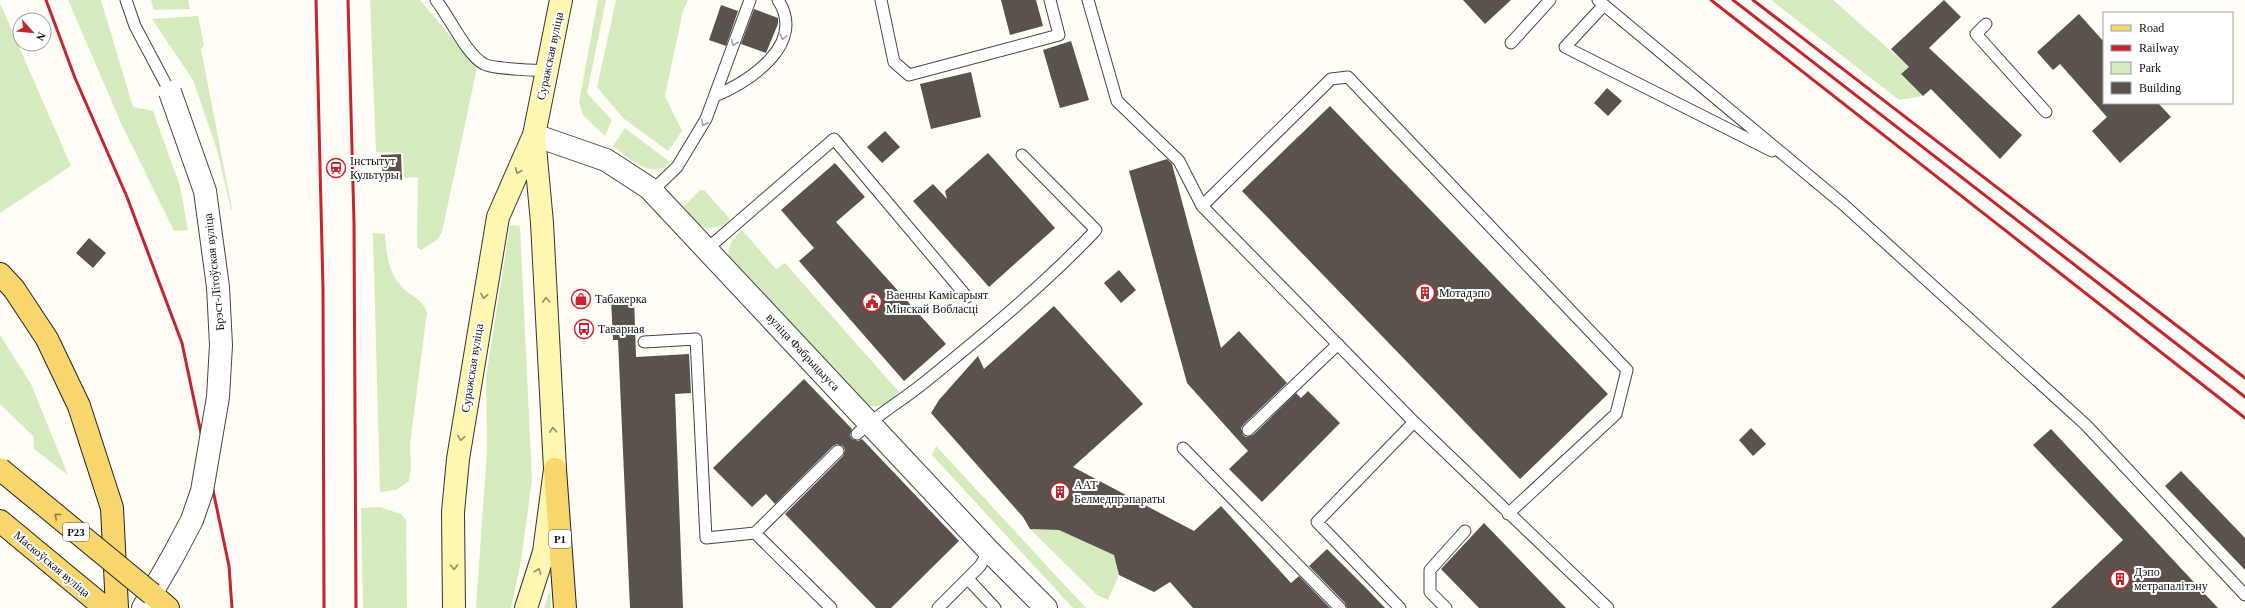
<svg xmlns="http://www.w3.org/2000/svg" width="2245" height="608" font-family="'Times New Roman',serif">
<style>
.green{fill:#d5ebbd}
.building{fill:#5a524d}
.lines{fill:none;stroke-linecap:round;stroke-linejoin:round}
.service-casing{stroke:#444;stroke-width:13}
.minor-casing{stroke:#444;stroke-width:24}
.secondary-casing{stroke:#333;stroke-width:24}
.primary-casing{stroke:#222;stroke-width:24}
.service{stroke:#fff;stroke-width:11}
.minor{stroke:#fff;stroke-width:22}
.secondary{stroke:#fff6b0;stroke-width:22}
.primary{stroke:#f9d66b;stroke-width:22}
.rail{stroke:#c4262e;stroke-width:3}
.minor-bridge-casing{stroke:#444;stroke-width:24;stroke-linecap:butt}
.primary-bridge-casing{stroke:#222;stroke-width:24;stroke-linecap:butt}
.minor-bridge{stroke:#fff;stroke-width:22}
.primary-bridge{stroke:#f9d66b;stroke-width:22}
.oneway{stroke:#a0a0a0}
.oneway2{stroke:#948f68}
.oneway3{stroke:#917d42}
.labels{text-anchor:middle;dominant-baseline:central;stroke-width:4;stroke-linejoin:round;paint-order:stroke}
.shield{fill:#fff;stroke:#585858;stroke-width:1}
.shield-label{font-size:11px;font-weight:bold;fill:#111}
.street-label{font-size:12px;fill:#111;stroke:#fff}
.poi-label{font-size:12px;fill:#111;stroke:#fff;text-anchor:start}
</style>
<rect width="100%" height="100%" fill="#fffdf5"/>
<!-- green -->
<path class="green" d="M 68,0 L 101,0 L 133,107 L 153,111 L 180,186 L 188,230 L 174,231 L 121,123 Z
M 151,0 L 188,0 L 190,9 L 154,10 Z
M 370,0 L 420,0 L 477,68 L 442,232 L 437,240 L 421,250 L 417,247 L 418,177 L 404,178 L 403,153 L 376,152 Z
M 598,0 L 606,0 L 587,93 L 612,120 L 605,136 L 583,115 L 579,102 Z
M 616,0 L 688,0 L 683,11 L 665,96 L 682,131 L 668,151 L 623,118 L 597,87 Z
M 1771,0 L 1833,0 L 1909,67 L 1901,75 L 1923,96 L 1899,100 Z
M 0,3 L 71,166 L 0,213 Z
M 198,16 L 204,45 L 201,49 L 232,209 L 231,210 L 217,150 L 193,80 L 152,19 Z
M 625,128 L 670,162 C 653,182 628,157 613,146 Z
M 700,190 L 704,190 L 730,219 C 724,229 710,228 700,227 L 684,210 L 684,206 Z
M 510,225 L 520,226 L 532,480 L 521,561 L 511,608 L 476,608 L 487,450 L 486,377 Z
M 742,230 L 776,269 L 785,263 L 899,392 C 886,404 884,409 866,405 L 729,260 C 726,247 733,238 742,230 Z
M 373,233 L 385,234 C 386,253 388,271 401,286 C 411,297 421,297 427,312 L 410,444 L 411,468 L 409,481 L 396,490 L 380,492 Z
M 0,335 L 31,384 L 68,475 L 34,449 L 34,437 L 0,404 Z
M 936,446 L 1086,608 L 1073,608 L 932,455 Z
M 380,507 L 401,514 L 406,520 L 407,608 L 363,608 L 361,508 Z
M 1030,529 L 1059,530 L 1114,555 L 1119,575 L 1108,600 L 1097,595 Z
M 550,590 L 551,608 L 544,608 Z"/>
<!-- building -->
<path class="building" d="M 1001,0 L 1036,0 L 1043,26 L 1010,35 Z
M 1463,0 L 1511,0 L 1485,24 Z
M 1944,0 L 1961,17 L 1929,48 L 2022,135 L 2000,159 L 1931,89 L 1923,96 L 1901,74 L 1909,67 L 1891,49 Z
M 721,5 L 738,11 L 726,46 L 709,40 Z
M 754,9 L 778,18 L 778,24 L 766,53 L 741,44 Z
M 2079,14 L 2104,42 L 2104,103 L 2158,103 L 2171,117 L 2120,163 L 2092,131 L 2107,117 L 2060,64 L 2053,70 L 2037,52 Z
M 1071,41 L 1089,100 L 1060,108 L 1043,50 Z
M 971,72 L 981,117 L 931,129 L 920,84 Z
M 1607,88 L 1622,101 L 1608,116 L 1594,103 Z
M 1330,106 L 1608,394 L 1520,479 L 1242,191 Z
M 885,131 L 900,147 L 882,163 L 867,147 Z
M 988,153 L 1055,228 L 989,287 L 913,201 L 933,184 L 947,199 L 945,191 Z
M 401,154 L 402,180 L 383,181 L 381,155 Z
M 1167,159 L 1172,164 L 1221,348 L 1239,331 L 1287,383 L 1243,425 L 1241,428 L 1243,435 L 1246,437 L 1253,435 L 1296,393 L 1301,398 L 1308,391 L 1340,423 L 1262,502 L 1229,469 L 1248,451 L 1187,383 L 1129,171 Z
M 835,163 L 865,197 L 836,222 L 946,344 L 904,381 L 799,261 L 814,248 L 781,210 Z
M 89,238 L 106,253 L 93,268 L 76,253 Z
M 1119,270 L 1136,290 L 1121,303 L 1104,283 Z
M 634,298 L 636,357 L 689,354 L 691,393 L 675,394 L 683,608 L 630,608 L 618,340 L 613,340 L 611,299 Z
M 1054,306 L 1143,404 L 1073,467 L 1194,531 L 1221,506 L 1291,583 L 1299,576 L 1330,608 L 1193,608 L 1170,582 L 1154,592 L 1119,575 L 1114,555 L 1059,530 L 1030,529 L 1023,517 L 931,413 L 939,400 L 978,356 L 984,369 Z
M 804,379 L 852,429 L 850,435 L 852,439 L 858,441 L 862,439 L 959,541 L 891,608 L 876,608 L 785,514 L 843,456 L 845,450 L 843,446 L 837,444 L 833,446 L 775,504 L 766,494 L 752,507 L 713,468 Z
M 1751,428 L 1766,444 L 1753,456 L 1739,440 Z
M 2051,429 L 2218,608 L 2051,608 L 2123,540 L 2033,445 Z
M 2181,471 L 2245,538 L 2245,570 L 2165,486 Z
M 1484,523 L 1566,608 L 1479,608 L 1441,569 Z
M 1327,549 L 1366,588 L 1385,608 L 1347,608 L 1345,603 L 1309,566 Z"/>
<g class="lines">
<!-- service casing -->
<g class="service-casing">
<path id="service" d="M 126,0 L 135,26 L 170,92
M 436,0 C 450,18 466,54 484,64 C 492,69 534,70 546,71
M 881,0 L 894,62 L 909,75 L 1059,35 L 1050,0
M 1088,0 L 1117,101 L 1179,161 L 1202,206 L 1414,422 L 1608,608
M 1598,0 L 1844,205 L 2086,425 L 2245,595
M 1604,5 L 1565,47 L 1772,151
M 1986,24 L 1976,34 L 2046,112
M 1511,43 L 1550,0
M 715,96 C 750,81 807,44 778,0
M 652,191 L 677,167 L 706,119 L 750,0
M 1202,206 L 1331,79 L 1348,77 L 1627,370 L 1616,414 L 1508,514
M 707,249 L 834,139 L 967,297
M 644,342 L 696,339 L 706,538 L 755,533 L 838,451
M 1248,430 L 1338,344
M 857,434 C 878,414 903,400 925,382 C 983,335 1045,284 1096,230 L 1022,155
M 1183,448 L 1340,608
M 755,533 L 831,608
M 968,579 L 995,608
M 938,608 L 980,566 L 989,551
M 1400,608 L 1317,522 L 1414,422
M 1446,608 L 1430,592 L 1430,570 L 1465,531"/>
</g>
<!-- minor casing -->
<g class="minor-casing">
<path id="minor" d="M 534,135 L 606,160 L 649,188 L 989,551 L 1046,608
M 143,608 L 173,556"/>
</g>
<!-- secondary casing -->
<g class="secondary-casing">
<path id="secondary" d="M 454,608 L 453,512 L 458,459 L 498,217 L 534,135 L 561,0
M 526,608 L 544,552 L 555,469 L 542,223 L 534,136"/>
</g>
<!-- primary casing -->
<g class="primary-casing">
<path id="primary" d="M 0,274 L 14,289 L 47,339 L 79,406 L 112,508 L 117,608
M 555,469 L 565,608
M 0,521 L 105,608
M 152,594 L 168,608"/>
</g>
<!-- service -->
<use href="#service" class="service"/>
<!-- minor -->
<use href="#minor" class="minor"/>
<!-- secondary -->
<use href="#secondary" class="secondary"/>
<!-- primary -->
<use href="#primary" class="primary"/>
<!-- rail -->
<path class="rail" d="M 46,0 L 75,78 L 127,197 L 182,343 L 229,566 L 232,608
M 316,0 L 323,289 L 324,608
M 348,0 L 354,223 L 356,608
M 1711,0 L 2245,418
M 1733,0 L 2245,397
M 1753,0 L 2245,378"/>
<!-- minor-bridge casing -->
<g class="minor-bridge-casing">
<path id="minor-bridge" d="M 170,92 L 205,191 L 218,287 L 221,345 L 218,397 L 202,491 L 192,520 L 173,556"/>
</g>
<!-- primary-bridge casing -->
<g class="primary-bridge-casing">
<path id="primary-bridge" d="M 0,469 L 152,594"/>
</g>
<!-- minor-bridge -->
<use href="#minor-bridge" class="minor-bridge"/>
<!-- primary-bridge -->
<use href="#primary-bridge" class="primary-bridge"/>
</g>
<!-- one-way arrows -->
<defs><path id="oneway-chevron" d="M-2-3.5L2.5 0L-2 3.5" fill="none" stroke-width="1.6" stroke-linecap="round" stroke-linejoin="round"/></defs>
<g class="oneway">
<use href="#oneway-chevron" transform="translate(783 37) rotate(105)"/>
<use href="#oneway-chevron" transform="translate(734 43) rotate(112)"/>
<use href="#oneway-chevron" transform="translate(704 123) rotate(119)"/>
</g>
<g class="oneway2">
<use href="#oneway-chevron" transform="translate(518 171) rotate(113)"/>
<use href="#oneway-chevron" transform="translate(484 296) rotate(100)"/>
<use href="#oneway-chevron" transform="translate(546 300) rotate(-93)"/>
<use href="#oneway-chevron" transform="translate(553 430) rotate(-93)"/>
<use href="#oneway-chevron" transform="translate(461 438) rotate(99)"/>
<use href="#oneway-chevron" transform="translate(454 567) rotate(89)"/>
<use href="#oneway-chevron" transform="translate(538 571) rotate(-72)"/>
</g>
<use class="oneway3" href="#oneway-chevron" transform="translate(57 516) rotate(-141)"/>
<!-- icons -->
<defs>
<g id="station-ring" transform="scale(1)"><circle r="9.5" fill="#fff" stroke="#c4262e" stroke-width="1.5"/><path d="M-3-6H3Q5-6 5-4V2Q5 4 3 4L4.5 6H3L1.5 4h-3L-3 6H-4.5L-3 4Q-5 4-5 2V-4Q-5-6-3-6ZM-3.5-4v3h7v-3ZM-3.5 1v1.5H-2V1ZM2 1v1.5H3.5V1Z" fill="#c4262e"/></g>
<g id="building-ring" transform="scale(1)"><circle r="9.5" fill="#fff" stroke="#c4262e" stroke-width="1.5"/><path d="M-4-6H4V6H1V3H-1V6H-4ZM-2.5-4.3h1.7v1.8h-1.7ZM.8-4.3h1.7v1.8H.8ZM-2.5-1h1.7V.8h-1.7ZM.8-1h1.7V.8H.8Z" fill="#c4262e"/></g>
<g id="shop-ring" transform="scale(1)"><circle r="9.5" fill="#fff" stroke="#c4262e" stroke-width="1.5"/><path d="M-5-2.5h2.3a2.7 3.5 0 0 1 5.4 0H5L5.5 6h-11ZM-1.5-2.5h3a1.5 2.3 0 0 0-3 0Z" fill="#c4262e"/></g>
<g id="civic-ring" transform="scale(1)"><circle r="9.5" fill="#fff" stroke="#c4262e" stroke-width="1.5"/><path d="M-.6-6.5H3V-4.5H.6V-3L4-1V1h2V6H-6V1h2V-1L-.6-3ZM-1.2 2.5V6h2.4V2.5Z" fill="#c4262e"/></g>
<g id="bus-ring" transform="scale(1)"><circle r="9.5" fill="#fff" stroke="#c4262e" stroke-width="1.5"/><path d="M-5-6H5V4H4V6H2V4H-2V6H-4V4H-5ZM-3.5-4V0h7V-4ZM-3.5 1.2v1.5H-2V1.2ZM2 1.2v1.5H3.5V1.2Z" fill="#c4262e"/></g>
</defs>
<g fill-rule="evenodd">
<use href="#station-ring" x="336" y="168"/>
<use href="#building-ring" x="1425" y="293"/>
<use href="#shop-ring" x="581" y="299"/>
<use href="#civic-ring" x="872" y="302"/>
<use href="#bus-ring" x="584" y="329"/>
<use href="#building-ring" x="1060" y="492"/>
<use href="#building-ring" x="2120" y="579"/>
</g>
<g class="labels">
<!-- shield labels -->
<g class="shield">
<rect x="63" y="523" width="26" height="18" rx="3"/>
<rect x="549" y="530" width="22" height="18" rx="3"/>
</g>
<g class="shield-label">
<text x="76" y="532">Р23</text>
<text x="560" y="539">Р1</text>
</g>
<!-- street labels -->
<g class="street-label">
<text transform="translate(550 56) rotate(-78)">Суражская вуліца</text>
<text transform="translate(214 272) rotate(-96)">Брэст-Літоўская вуліца</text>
<text transform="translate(803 352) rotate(47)">вуліца Фабрыцыуса</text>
<text transform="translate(472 368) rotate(-81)">Суражская вуліца</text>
<text transform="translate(52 564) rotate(40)">Маскоўская вуліца</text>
</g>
<!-- poi labels -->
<g class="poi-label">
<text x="350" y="161">Інстытут<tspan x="350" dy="14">Культуры</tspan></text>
<text x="1439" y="293">Мотадэпо</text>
<text x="886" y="295">Ваенны Камісарыят<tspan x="886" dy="14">Мінскай Вобласці</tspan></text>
<text x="595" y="299">Табакерка</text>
<text x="598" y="329">Таварная</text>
<text x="1074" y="485">ААТ<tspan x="1074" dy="14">Белмедпрэпараты</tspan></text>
<text x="2134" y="572">Дэпо<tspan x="2134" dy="14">метрапалітэну</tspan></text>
</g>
</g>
<!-- legend -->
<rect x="2103" y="12" width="130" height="92" fill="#ffffff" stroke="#a0a0a0"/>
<rect x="2111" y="25" width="20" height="6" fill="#f9d66b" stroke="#a0a0a0"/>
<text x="2139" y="32" font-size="12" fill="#111111">Road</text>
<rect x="2111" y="45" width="20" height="6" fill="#c4262e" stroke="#a0a0a0"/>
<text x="2139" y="52" font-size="12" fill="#111111">Railway</text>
<rect x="2111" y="62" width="20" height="12" fill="#d5ebbd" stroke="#a0a0a0"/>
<text x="2139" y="72" font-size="12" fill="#111111">Park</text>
<rect x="2111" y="82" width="20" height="12" fill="#5a524d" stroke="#a0a0a0"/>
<text x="2139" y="92" font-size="12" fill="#111111">Building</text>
<!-- north arrow -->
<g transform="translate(32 32) rotate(117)"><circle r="19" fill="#ffffff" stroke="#a0a0a0"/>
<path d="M0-3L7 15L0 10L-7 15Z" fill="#c4262e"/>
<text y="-6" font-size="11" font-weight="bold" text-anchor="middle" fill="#111111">N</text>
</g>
</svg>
